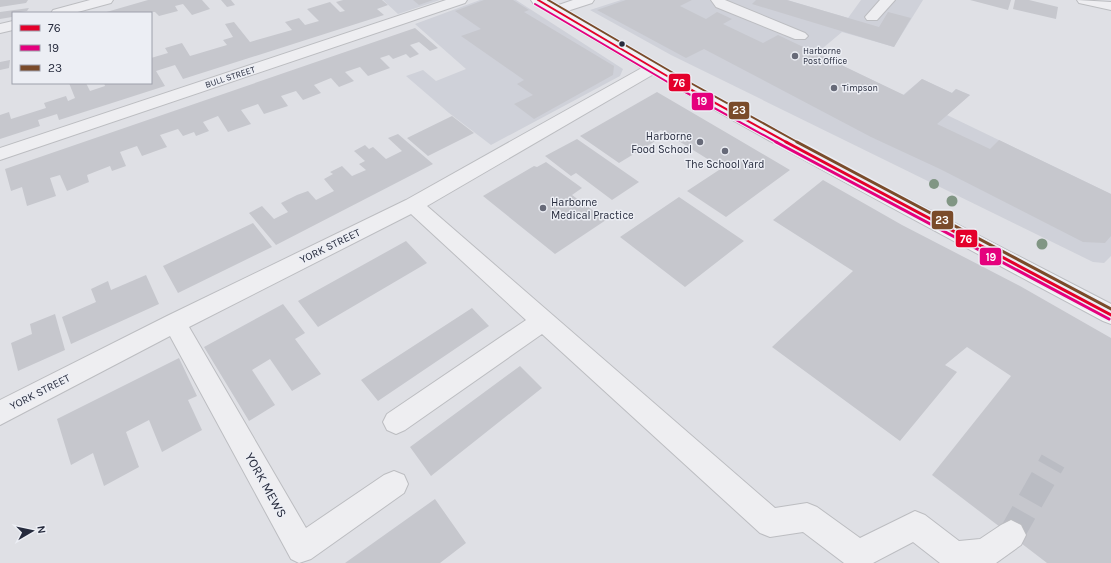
<svg xmlns="http://www.w3.org/2000/svg" width="1111" height="563" font-family="Karla,sans-serif">
<style>
.built{fill:#cfd1d9}
.building{fill:#c6c7cd}
.lines{fill:none;stroke-linecap:round;stroke-linejoin:round}
.minor-tunnel{stroke:#babcc3;stroke-width:26;stroke-dasharray:26 13;stroke-linecap:butt}
.minor-casing{stroke:#bcbdc1;stroke-width:2}
.major-casing{stroke:#bbbdc2;stroke-width:2}
.minor{fill:#eeeef1;fill-rule:evenodd}
.major{fill:#f3f4f5;fill-rule:evenodd}
.bus-1-far1-casing{stroke:#eceef4;stroke-width:4}
.bus-1-casing{stroke:#eceef4;stroke-width:6}
.bus-2-far1-casing{stroke:#eceef4;stroke-width:4}
.bus-2-casing{stroke:#eceef4;stroke-width:6}
.bus-3-far1-casing{stroke:#eceef4;stroke-width:4}
.bus-3-casing{stroke:#eceef4;stroke-width:6}
.bus-1-far1{stroke:#e4002b;stroke-width:2}
.bus-1{stroke:#e4002b;stroke-width:3}
.bus-2-far1{stroke:#e5007d;stroke-width:2}
.bus-2{stroke:#e5007d;stroke-width:3}
.bus-3-far1{stroke:#7a4b2a;stroke-width:2}
.bus-3{stroke:#7a4b2a;stroke-width:3}
.tree{fill:#819684}
.bus-dot{fill:#262b3d;stroke:#eceef4;stroke-width:1.5}
.poi-dot{fill:#676a78;stroke:#eceef4;stroke-width:1.5}
.labels{text-anchor:middle;dominant-baseline:central;stroke-width:3;stroke-linejoin:round;paint-order:stroke}
.far-poi-label{font-size:9px;fill:#262b3d;stroke:#eceef4;text-anchor:start}
.far-street-label{font-size:9px;fill:#262b3d;stroke:#eceef4}
.poi-label{font-size:11px;fill:#262b3d;stroke:#eceef4;text-anchor:end}
.street-label{font-size:11px;fill:#262b3d;stroke:#eceef4}
.near-street-label{font-size:13px;fill:#262b3d;stroke:#eceef4}
.line-badge{stroke:#eceef4;stroke-width:1.5}
.badge-label{font-size:11px;text-anchor:middle;font-weight:bold;fill:#fff}
</style>
<rect width="100%" height="100%" fill="#dfe0e5"/>
<!-- built -->
<path class="built" d="M 383,0 L 440,0 L 398,14 Z
M 480,0 L 516,0 L 623,69 L 620,76 L 491,145 L 449,113 L 406,76 L 423,70 L 436,81 L 466,69 L 415,24 Z
M 621,0 L 787,0 L 848,18 L 861,0 L 923,0 L 894,47 L 842,32 L 817,53 L 903,95 L 922,79 L 952,93 L 956,89 L 970,95 L 947,115 L 1111,194 L 1111,256 L 1104,263 L 1093,262 L 671,55 L 590,10 Z"/>
<!-- building -->
<path class="building" d="M 0,0 L 28,0 L 26,3 L 0,7 Z
M 148,0 L 202,0 L 210,9 L 192,15 L 183,4 L 175,6 L 178,11 L 159,16 L 155,12 L 103,13 Z
M 221,0 L 231,0 L 235,5 L 227,7 Z
M 343,0 L 382,0 L 388,5 L 377,9 L 384,15 L 183,79 L 175,65 L 156,71 L 165,86 L 59,120 L 57,114 L 38,120 L 40,126 L 0,139 L 0,115 L 9,112 L 11,119 L 46,108 L 44,103 L 66,96 L 68,101 L 75,98 L 69,83 L 86,83 L 90,91 L 105,86 L 104,83 L 151,83 L 151,58 L 168,53 L 165,48 L 182,43 L 190,56 L 227,45 L 223,40 L 233,37 L 225,24 L 234,22 L 250,42 L 292,30 L 285,22 L 299,18 L 305,25 L 319,21 L 307,9 L 330,2 L 340,12 L 345,11 L 336,2 Z
M 413,0 L 433,0 L 419,5 Z
M 484,0 L 513,0 L 529,10 L 524,12 L 614,66 L 613,75 L 534,119 L 514,104 L 533,95 L 517,84 L 524,80 L 461,36 L 481,29 L 455,11 Z
M 626,0 L 692,0 L 680,6 L 706,19 L 717,12 L 732,19 L 723,24 L 763,43 L 778,35 L 904,95 L 922,79 L 952,93 L 956,89 L 970,95 L 937,124 L 990,149 L 999,140 L 1111,194 L 1111,236 L 1105,243 L 1083,242 L 940,169 L 871,137 L 704,49 L 686,58 L 597,10 Z
M 756,0 L 787,0 L 879,27 L 888,12 L 911,18 L 894,47 L 752,4 Z
M 970,0 L 1011,0 L 1008,10 Z
M 1015,0 L 1029,0 L 1058,7 L 1056,19 L 1013,9 Z
M 29,8 L 27,11 L 13,13 L 12,17 L 0,19 L 0,12 Z
M 415,28 L 438,48 L 430,51 L 419,42 L 410,45 L 419,54 L 410,58 L 406,54 L 393,59 L 389,55 L 380,58 L 390,68 L 368,76 L 360,67 L 345,72 L 354,81 L 339,87 L 331,78 L 314,85 L 321,93 L 303,100 L 296,91 L 281,96 L 288,106 L 264,114 L 258,104 L 241,110 L 251,124 L 228,132 L 218,116 L 203,122 L 209,131 L 196,136 L 194,132 L 183,136 L 178,129 L 160,135 L 167,147 L 142,156 L 137,146 L 120,152 L 126,166 L 112,171 L 110,166 L 87,175 L 89,182 L 67,191 L 60,175 L 50,178 L 56,196 L 27,206 L 22,187 L 11,191 L 5,169 Z
M 10,60 L 9,68 L 0,70 L 0,62 Z
M 657,92 L 739,140 L 790,170 L 726,217 L 687,191 L 722,168 L 661,130 L 651,136 L 657,140 L 619,163 L 580,136 Z
M 452,116 L 474,133 L 428,156 L 407,138 Z
M 398,134 L 433,164 L 276,245 L 249,213 L 262,206 L 274,219 L 288,212 L 281,203 L 297,195 L 308,191 L 316,200 L 334,191 L 324,179 L 333,174 L 330,172 L 342,166 L 352,176 L 366,170 L 359,164 L 365,161 L 354,151 L 365,145 L 369,149 L 373,147 L 386,159 L 402,151 L 388,138 Z
M 577,139 L 639,182 L 612,200 L 576,173 L 571,176 L 545,156 Z
M 546,162 L 582,188 L 572,195 L 606,220 L 555,254 L 483,196 L 534,166 L 537,167 Z
M 823,180 L 902,225 L 1020,286 L 1111,338 L 1111,563 L 1047,563 L 932,475 L 1011,376 L 967,347 L 945,365 L 957,372 L 900,441 L 772,347 L 853,271 L 773,220 Z
M 679,197 L 744,241 L 685,287 L 620,237 Z
M 253,223 L 272,247 L 178,293 L 163,266 Z
M 406,241 L 427,263 L 318,327 L 298,301 Z
M 146,275 L 159,304 L 71,344 L 62,317 L 96,302 L 91,289 L 108,281 L 111,290 Z
M 283,304 L 305,333 L 295,339 L 321,374 L 292,391 L 270,359 L 252,370 L 275,405 L 249,421 L 204,347 Z
M 472,308 L 489,326 L 378,401 L 361,380 Z
M 55,314 L 65,350 L 18,371 L 11,343 L 32,334 L 30,324 Z
M 179,358 L 197,396 L 188,400 L 202,430 L 162,452 L 149,420 L 126,432 L 139,467 L 104,486 L 93,453 L 71,465 L 57,419 Z
M 520,366 L 542,388 L 431,476 L 410,447 Z
M 435,499 L 466,543 L 440,563 L 345,563 Z"/>
<g class="lines">
<!-- minor-tunnel -->
<path class="minor-tunnel" d="M 1011,535 L 1053,461"/>
<!-- minor casing -->
<g class="minor-casing">
<path id="minor" d="M 90,0 L 113,0 L 111,3 L 74,13 L 51,13 L 53,10 Z
M 446,0 L 467,0 L 465,3 L 0,160 L 0,148 Z
M 573,0 L 594,0 L 592,3 L 555,15 L 550,14 L 548,11 L 550,8 Z
M 711,0 L 725,0 L 805,33 L 808,36 L 805,39 L 795,39 L 716,7 Z
M 880,0 L 895,0 L 877,20 L 867,20 L 865,17 Z
M 1077,0 L 1111,2 L 1111,10 L 1079,3 Z
M 13,21 L 13,30 L 0,33 L 0,24 Z
M 653,63 L 659,65 L 661,68 L 659,71 L 427,206 L 775,508 L 807,503 L 817,507 L 860,538 L 915,511 L 925,515 L 959,541 L 980,539 L 1001,525 L 1011,520 L 1021,525 L 1026,535 L 1021,545 L 996,563 L 940,563 L 913,542 L 873,563 L 844,563 L 803,532 L 770,537 L 760,533 L 542,334 L 405,430 L 396,434 L 387,430 L 383,422 L 387,414 L 526,320 L 411,214 L 189,327 L 306,528 L 384,475 L 394,471 L 404,475 L 408,484 L 404,493 L 311,559 L 299,563 L 291,559 L 170,336 L 0,425 L 0,400 L 167,316 L 406,200 L 647,65 Z"/>
</g>
<!-- major casing -->
<g class="major-casing">
<path id="major" d="M 531,0 L 548,0 L 617,42 L 762,123 L 1111,304 L 1111,324 L 1103,321 C 911,218 718,117 533,3 Z"/>
</g>
<!-- minor -->
<use href="#minor" class="minor"/>
<!-- major -->
<use href="#major" class="major"/>
<!-- bus-1-far1 casing -->
<g class="bus-1-far1-casing">
<path id="bus-1-far1" d="M 538,0 L 679,83 L 788,143"/>
</g>
<!-- bus-1 casing -->
<g class="bus-1-casing">
<path id="bus-1" d="M 786,142 L 1111,315"/>
</g>
<!-- bus-2-far1 casing -->
<g class="bus-2-far1-casing">
<path id="bus-2-far1" d="M 535,4 L 676,87 L 778,143"/>
</g>
<!-- bus-2 casing -->
<g class="bus-2-casing">
<path id="bus-2" d="M 776,142 L 1109,319"/>
</g>
<!-- bus-3-far1 casing -->
<g class="bus-3-far1-casing">
<path id="bus-3-far1" d="M 548,0 L 687,81 L 799,143"/>
</g>
<!-- bus-3 casing -->
<g class="bus-3-casing">
<path id="bus-3" d="M 797,142 L 1111,309"/>
</g>
<!-- bus-1-far1 -->
<use href="#bus-1-far1" class="bus-1-far1"/>
<!-- bus-1 -->
<use href="#bus-1" class="bus-1"/>
<!-- bus-2-far1 -->
<use href="#bus-2-far1" class="bus-2-far1"/>
<!-- bus-2 -->
<use href="#bus-2" class="bus-2"/>
<!-- bus-3-far1 -->
<use href="#bus-3-far1" class="bus-3-far1"/>
<!-- bus-3 -->
<use href="#bus-3" class="bus-3"/>
</g>
<!-- trees -->
<g class="tree">
<circle cx="934" cy="184" r="5"/>
<circle cx="952" cy="201" r="5.5"/>
<circle cx="1042" cy="244" r="5.5"/>
</g>
<!-- markers -->
<circle class="bus-dot" cx="622" cy="44" r="3.5"/>
<g class="poi-dot">
<circle cx="795" cy="56" r="4"/>
<circle cx="834" cy="88" r="4"/>
<circle cx="700" cy="142" r="4"/>
<circle cx="725" cy="151" r="4"/>
<circle cx="543" cy="208" r="4"/>
</g>
<g class="labels">
<!-- far-poi labels -->
<g class="far-poi-label">
<text x="803" y="51">Harborne<tspan x="803" dy="10">Post Office</tspan></text>
<text x="842" y="88">Timpson</text>
</g>
<!-- far-street labels -->
<g class="far-street-label">
<text transform="translate(230 77) rotate(-18)">BULL STREET</text>
</g>
<!-- poi labels -->
<g class="poi-label">
<text x="692" y="136">Harborne<tspan x="692" dy="13">Food School</tspan></text>
<text x="725" y="164" text-anchor="middle">The School Yard</text>
<text x="551" y="202" text-anchor="start">Harborne<tspan x="551" dy="13">Medical Practice</tspan></text>
</g>
<!-- street labels -->
<g class="street-label">
<text transform="translate(330 246) rotate(-26)">YORK STREET</text>
<text transform="translate(40 392) rotate(-27)">YORK STREET</text>
</g>
<!-- near-street labels -->
<g class="near-street-label">
<text transform="translate(266 485) rotate(61)">YORK MEWS</text>
</g>
</g>
<g class="line-badge">
<rect x="668" y="73" width="23" height="19" rx="4" fill="#e4002b"/>
<rect x="691" y="92" width="23" height="19" rx="4" fill="#e5007d"/>
<rect x="728" y="101" width="22" height="19" rx="4" fill="#7a4b2a"/>
<rect x="931" y="210" width="23" height="20" rx="4" fill="#7a4b2a"/>
<rect x="955" y="229" width="23" height="19" rx="4" fill="#e4002b"/>
<rect x="979" y="247" width="23" height="19" rx="4" fill="#e5007d"/>
</g>
<g class="badge-label">
<text x="679" y="87">76</text>
<text x="702" y="105">19</text>
<text x="739" y="114">23</text>
<text x="942" y="224">23</text>
<text x="966" y="243">76</text>
<text x="991" y="261">19</text>
</g>
<!-- legend -->
<rect x="12" y="12" width="140" height="72" fill="#eceef4" stroke="#9da0ab"/>
<rect x="20" y="25" width="20" height="6" fill="#e4002b" stroke="#9da0ab"/>
<text x="48" y="32" font-size="12" fill="#262b3d">76</text>
<rect x="20" y="45" width="20" height="6" fill="#e5007d" stroke="#9da0ab"/>
<text x="48" y="52" font-size="12" fill="#262b3d">19</text>
<rect x="20" y="65" width="20" height="6" fill="#7a4b2a" stroke="#9da0ab"/>
<text x="48" y="72" font-size="12" fill="#262b3d">23</text>
<!-- north arrow -->
<g transform="translate(32 531) rotate(81)" stroke="#eceef4" stroke-width="3" paint-order="stroke">
<path d="M0-3L7 15L0 10L-7 15Z" fill="#262b3d"/>
<text y="-6" font-size="11" font-weight="bold" text-anchor="middle" fill="#262b3d">N</text>
</g>
</svg>
